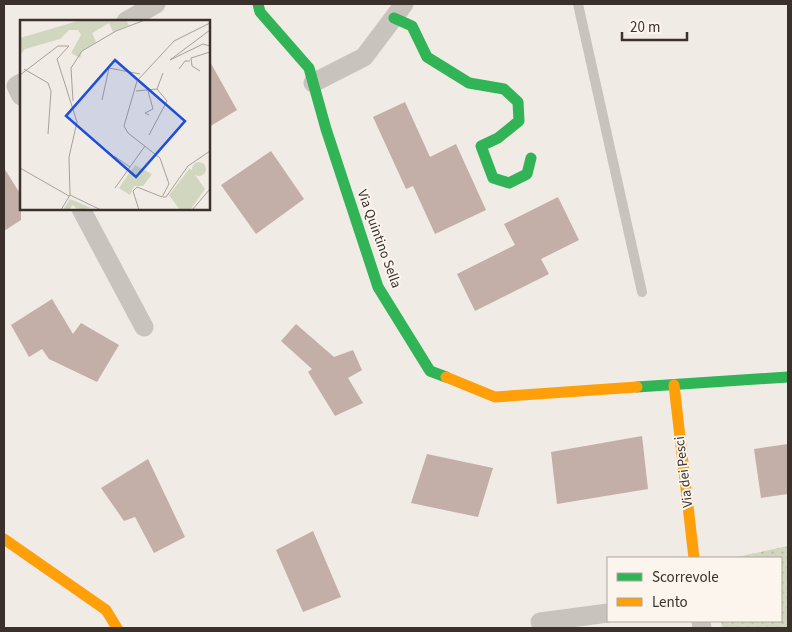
<svg xmlns="http://www.w3.org/2000/svg" width="792" height="632" font-family="'Source Sans 3',sans-serif">
<style>
.grass{fill:url(#grass-dots)}
.building{fill:#c3afa7}
.lines{fill:none;stroke-linecap:round;stroke-linejoin:round}
.lane{stroke:#c9c3be;stroke-width:10}
.street{stroke:#c9c3be;stroke-width:19}
.fast{stroke:#30b455;stroke-width:11}
.slow{stroke:#ff9f0a;stroke-width:11}
.labels{text-anchor:middle;dominant-baseline:central;stroke-width:4;stroke-linejoin:round;paint-order:stroke}
.street-label{font-size:14px;fill:#3b302b;stroke:#fbf5ee}
.inset-road{fill:none;stroke:#a8a09b;stroke-width:1}
.view{fill:#1d4ed8;fill-opacity:0.15;stroke:#1d4ed8;stroke-width:2.5}
.inset-edge{fill:none;stroke:#3b302b;stroke-width:2.5}
</style>
<defs>
<pattern id="grass-dots" width="8" height="8" patternUnits="userSpaceOnUse" patternTransform="scale(1.25)"><rect width="8" height="8" fill="#d1d6bf"/><path d="M2 2h.1M6 6h.1" fill="none" stroke="#b4b8a4" stroke-width="1.8" stroke-linecap="round"/></pattern>
</defs>
<rect width="100%" height="100%" fill="#f0ebe5"/>
<!-- grass -->
<path class="grass" d="M 788,546 L 788,628 L 722,628 L 721,621 L 781,621 L 781,558 L 732,558 Z"/>
<!-- building -->
<path class="building" d="M 209,60 L 237,110 L 209,127 Z
M 405,102 L 430,157 L 456,144 L 486,210 L 435,234 L 413,186 L 406,189 L 373,117 Z
M 271,151 L 304,199 L 256,234 L 221,185 Z
M 4,168 L 21,195 L 21,220 L 4,231 Z
M 558,197 L 579,240 L 541,259 L 549,274 L 475,311 L 457,274 L 515,245 L 504,224 Z
M 52,299 L 73,334 L 81,323 L 119,345 L 97,382 L 49,359 L 42,349 L 29,357 L 11,325 Z
M 296,324 L 334,357 L 353,350 L 362,370 L 348,378 L 363,403 L 335,416 L 308,372 L 312,369 L 281,341 Z
M 642,436 L 648,489 L 557,504 L 551,452 Z
M 788,444 L 788,494 L 761,498 L 754,449 Z
M 427,454 L 493,468 L 478,517 L 411,503 Z
M 148,459 L 185,537 L 154,553 L 135,517 L 124,521 L 101,488 Z
M 313,531 L 341,597 L 303,612 L 276,550 Z"/>
<g class="lines">
<!-- lane -->
<path class="lane" d="M 578,4 L 642,292"/>
<!-- street -->
<path class="street" d="M 126,21 L 156,4
M 21,83 L 16,86 L 21,96
M 313,83 L 364,57 L 404,4
M 81,209 L 144,327
M 701,621 L 702,628
M 540,622 L 608,613"/>
<!-- fast -->
<path class="fast" d="M 258,4 L 260,12 L 309,68 L 326,129 L 378,287 L 430,371 L 446,377
M 394,18 L 412,26 L 427,57 L 469,83 L 504,89 L 518,102 L 519,121 L 498,138 L 481,146 L 493,178 L 509,183 L 527,174 L 531,158
M 637,387 L 788,377"/>
<!-- slow -->
<path class="slow" d="M 446,377 L 495,397 L 637,387
M 674,385 L 694,558
M 4,539 L 106,610 L 117,628"/>
</g>
<g class="labels">
<!-- street labels -->
<g class="street-label">
<text transform="translate(379 239) rotate(70)">Via Quintino Sella</text>
<text transform="translate(684 472) rotate(-97)">Via dei Pesci</text>
</g>
</g>
<!-- overview -->
<g transform="translate(20 20)">
<rect width="190" height="190" fill="#f0ebe5"/>
<path d="M172 149a7 7 0 1 1 14 0a7 7 0 1 1-14 0ZM 115,145 L 132,154 L 123,166 L 114,166 L 110,175 L 99,168 ZM 170,148 L 185,169 L 170,190 L 160,190 L 149,175 ZM 50,179 L 71,188 L 58,190 L 53,185 L 49,190 L 43,190 Z" fill="#d1d6bf"/>
<path d="M 61,0 L 106,0 L 109,5 L 93,12 L 89,3 L 72,13 L 76,22 L 62,31 L 60,38 L 51,33 L 61,15 L 58,10 L 49,10 L 40,19 L 5,29 L 0,35 L 0,18 Z" fill="#d1d6bf"/>
<path class="inset-road" d="M 190,10 L 150,40 L 183,24 L 190,26M 4,49 L 28,63 L 31,71 L 28,114M 159,49 L 165,41 L 170,41M 180,51 L 172,46 L 171,38 L 190,32M 0,55 L 38,26 L 49,26 L 37,39 L 57,102 L 49,137 L 50,175M 116,71 L 137,69 L 143,53M 128,71 L 133,89 L 125,93 L 129,95M 82,80 L 89,48 L 120,54M 53,81 L 51,48 L 62,31 L 96,11 L 125,0M 129,115 L 147,81 L 137,69M 94,136 L 110,147M 0,148 L 49,176M 95,168 L 125,126M 143,177 L 146,177 L 168,146 L 190,131M 41,190 L 50,175 L 81,190M 119,190 L 113,171 L 117,167 L 142,177 L 149,164 L 140,138 L 108,113 L 104,106 L 117,61 L 154,21 L 190,3M 172,190 L 190,169"/>
<path class="view" d="M 95,40 L 165,101 L 116,157 L 46,96 Z"/>
<rect width="190" height="190" class="inset-edge"/>
</g>
<!-- border -->
<rect width="792" height="632" fill="none" stroke="#3b302b" stroke-width="10"/>
<!-- legend -->
<rect x="607" y="557" width="175" height="65" fill="#fbf5ee" stroke="#aea6a0"/>
<rect x="617" y="573" width="25" height="8" fill="#30b455" stroke="#aea6a0"/>
<text x="652" y="582" font-size="15" fill="#3b302b">Scorrevole</text>
<rect x="617" y="598" width="25" height="8" fill="#ff9f0a" stroke="#aea6a0"/>
<text x="652" y="607" font-size="15" fill="#3b302b">Lento</text>
<!-- scale -->
<path d="M622 32v8h65v-8" fill="none" stroke="#3b302b" stroke-width="2.5"/>
<text x="630" y="32" font-size="15" fill="#3b302b" stroke="#fbf5ee" stroke-width="4" paint-order="stroke">20 m</text>
</svg>
